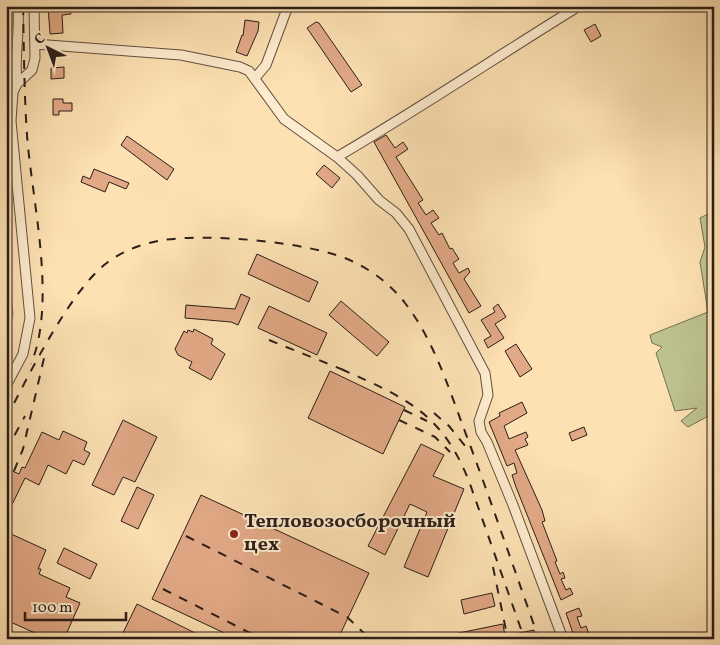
<svg xmlns="http://www.w3.org/2000/svg" width="720" height="645" font-family="Vollkorn,serif">
<style>
.green{fill:#bdc38f;stroke:#747054}
.water{fill:#a6bab9;stroke:#757c79}
.building{fill:#e2a986;stroke:#2b1e19}
.lines{fill:none;stroke-linecap:round;stroke-linejoin:round}
.minor-casing{stroke:#604f40;stroke-width:11}
.minor{stroke:#feecce;stroke-width:9}
.rail{stroke:#2b1e19;stroke-width:2;stroke-dasharray:9 9;stroke-linecap:butt}
.poi-dot{fill:#8f2418;stroke:#feecce;stroke-width:2}
.labels{text-anchor:middle;dominant-baseline:central;stroke-width:4;stroke-linejoin:round;paint-order:stroke}
.poi-label{font-size:20px;font-weight:bold;fill:#2b1e19;stroke:#feecce;text-anchor:start}
</style>
<rect width="100%" height="100%" fill="#fde1b3"/>
<filter id="stains"><feTurbulence type="fractalNoise" baseFrequency=".004" numOctaves="4"/><feColorMatrix values="0 0 0 0 .2 0 0 0 0 .09 0 0 0 0 .02 0 0 0 .5 -.17"/></filter>
<radialGradient id="worn" r=".72"><stop offset=".6" stop-color="#630" stop-opacity="0"/><stop offset="1" stop-color="#630" stop-opacity=".3"/></radialGradient>
<!-- green -->
<path class="green" d="M 714,211 L 714,413 L 688,427 L 681,421 L 697,408 L 675,411 L 656,353 L 662,347 L 652,343 L 650,335 L 708,312 L 700,262 L 705,247 L 700,218 Z"/>
<!-- water -->
<path class="water" d="M 6,239 L 13,314 L 6,346 Z"/>
<!-- building -->
<path class="building" d="M 48,6 L 70,9 L 71,14 L 62,15 L 63,33 L 50,34 Z
M 245,20 L 259,22 L 258,31 L 247,56 L 236,52 L 242,35 L 243,36 Z
M 316,22 L 319,23 L 362,85 L 351,92 L 307,28 Z
M 595,24 L 601,36 L 591,42 L 584,30 Z
M 64,67 L 64,78 L 51,79 L 51,68 Z
M 53,99 L 63,99 L 63,103 L 72,103 L 72,111 L 59,111 L 59,115 L 53,115 Z
M 386,135 L 395,148 L 403,142 L 408,149 L 396,157 L 423,200 L 418,203 L 426,215 L 433,210 L 439,218 L 431,223 L 439,235 L 442,233 L 450,249 L 452,248 L 459,259 L 453,263 L 459,273 L 468,268 L 470,272 L 464,279 L 481,306 L 469,313 L 374,142 Z
M 127,136 L 174,169 L 167,180 L 121,145 Z
M 324,165 L 340,178 L 332,188 L 316,174 Z
M 94,169 L 129,183 L 126,189 L 109,182 L 105,192 L 81,182 L 83,176 L 90,179 Z
M 257,254 L 318,282 L 309,302 L 248,274 Z
M 241,294 L 250,298 L 238,325 L 231,322 L 185,318 L 186,305 L 235,309 Z
M 341,301 L 389,342 L 377,356 L 329,315 Z
M 498,304 L 506,317 L 495,324 L 504,338 L 488,348 L 484,340 L 491,336 L 481,320 L 495,312 L 493,308 Z
M 269,306 L 327,333 L 317,355 L 258,328 Z
M 194,329 L 213,339 L 211,344 L 225,354 L 211,380 L 189,368 L 192,362 L 178,355 L 175,349 L 184,331 L 187,333 L 188,330 L 193,332 Z
M 516,344 L 532,369 L 520,377 L 505,351 Z
M 330,371 L 405,407 L 383,454 L 308,418 Z
M 522,402 L 527,413 L 504,426 L 509,439 L 526,432 L 528,437 L 525,439 L 528,445 L 515,450 L 542,510 L 545,521 L 542,522 L 557,561 L 555,562 L 560,574 L 563,572 L 565,578 L 561,579 L 566,590 L 570,588 L 573,594 L 561,600 L 516,487 L 512,475 L 517,473 L 514,463 L 507,466 L 489,422 L 500,416 L 499,413 Z
M 123,420 L 157,437 L 135,482 L 123,477 L 114,495 L 92,485 Z
M 584,427 L 587,435 L 572,441 L 569,433 Z
M 63,431 L 87,442 L 84,450 L 90,453 L 84,465 L 73,460 L 66,474 L 48,465 L 39,485 L 25,478 L 6,517 L 8,469 L 19,474 L 22,467 L 25,468 L 42,432 L 59,440 Z
M 421,444 L 444,455 L 433,476 L 464,489 L 428,577 L 404,567 L 427,512 L 410,504 L 385,555 L 368,546 Z
M 137,487 L 154,495 L 138,529 L 121,521 Z
M 201,495 L 369,573 L 338,639 L 237,639 L 152,599 Z
M 11,534 L 46,550 L 38,569 L 41,569 L 39,574 L 70,588 L 66,597 L 80,603 L 64,639 L 33,639 L 35,633 L 6,620 L 6,545 Z
M 64,548 L 97,564 L 90,579 L 57,563 Z
M 492,593 L 495,606 L 464,614 L 461,600 Z
M 137,604 L 207,639 L 120,639 Z
M 579,608 L 582,616 L 577,617 L 581,628 L 586,626 L 589,634 L 575,639 L 566,613 Z
M 503,624 L 505,636 L 534,630 L 536,639 L 444,639 L 444,636 Z"/>
<g class="lines">
<!-- minor casing -->
<g class="minor-casing">
<path id="minor" d="M 35,44 L 181,55 L 240,67 L 249,71 L 284,119 L 337,157 L 357,175 L 379,200 L 396,213 L 409,229 L 485,373 L 488,395 L 479,421 L 481,432 L 487,442 L 513,505 L 563,639
M 255,78 L 266,65 L 288,6
M 17,84 C 14,58 20,32 18,6
M 337,157 C 419,109 498,56 579,6
M 6,386 L 23,354 L 30,318 L 11,121 L 13,92 L 17,84 L 32,70 L 35,58 L 34,6"/>
</g>
<!-- minor -->
<use href="#minor" class="minor"/>
<!-- rail -->
<path class="rail" d="M 23,6 C 24,49 24,92 27,135 C 32,202 57,301 31,364
M 269,340 L 346,371
M 341,369 C 406,398 443,413 470,484 L 522,632
M 404,410 L 427,421
M 434,413 L 449,426 L 466,447
M 6,419 C 28,376 71,289 108,262 C 124,250 144,243 164,240 C 209,233 314,242 354,262 C 374,272 391,285 405,303 C 433,339 448,386 464,429 C 490,498 514,569 539,639
M 399,420 L 435,437 L 450,452
M 6,451 L 25,416
M 14,471 L 23,449 L 44,358
M 186,536 L 347,617 L 370,639
M 493,567 L 507,635
M 163,589 L 262,639
M 340,635 L 349,639"/>
</g>
<!-- markers -->
<circle class="poi-dot" cx="234" cy="534" r="5"/>
<g class="labels">
<!-- poi labels -->
<g class="poi-label">
<text x="244" y="522">Тепловозосборочный<tspan x="244" dy="23">цех</tspan></text>
</g>
</g>
<!-- margin -->
<rect width="720" height="645" fill="none" stroke="#fde1b3" stroke-width="25"/>
<rect x="8" y="8" width="705" height="630" fill="none" stroke="#2b1e19" stroke-width="2.5"/>
<rect x="12" y="12" width="695" height="620" fill="none" stroke="#2b1e19"/>
<!-- north arrow -->
<g transform="translate(48 48) rotate(318)" stroke="#feecce" stroke-width="4" paint-order="stroke">
<path d="M0-4L9 19L0 12L-9 19Z" fill="#2b1e19"/>
<text y="-8" font-size="14" font-weight="bold" text-anchor="middle" fill="#2b1e19">С</text>
</g>
<!-- scale -->
<path d="M25 612v8h101v-8" fill="none" stroke="#2b1e19" stroke-width="2.5"/>
<text x="32" y="612" font-size="15" fill="#2b1e19" stroke="#feecce" stroke-width="4" paint-order="stroke">100 m</text>
<rect width="100%" height="100%" filter="url(#stains)"/>
<rect width="100%" height="100%" fill="url(#worn)"/>
</svg>
